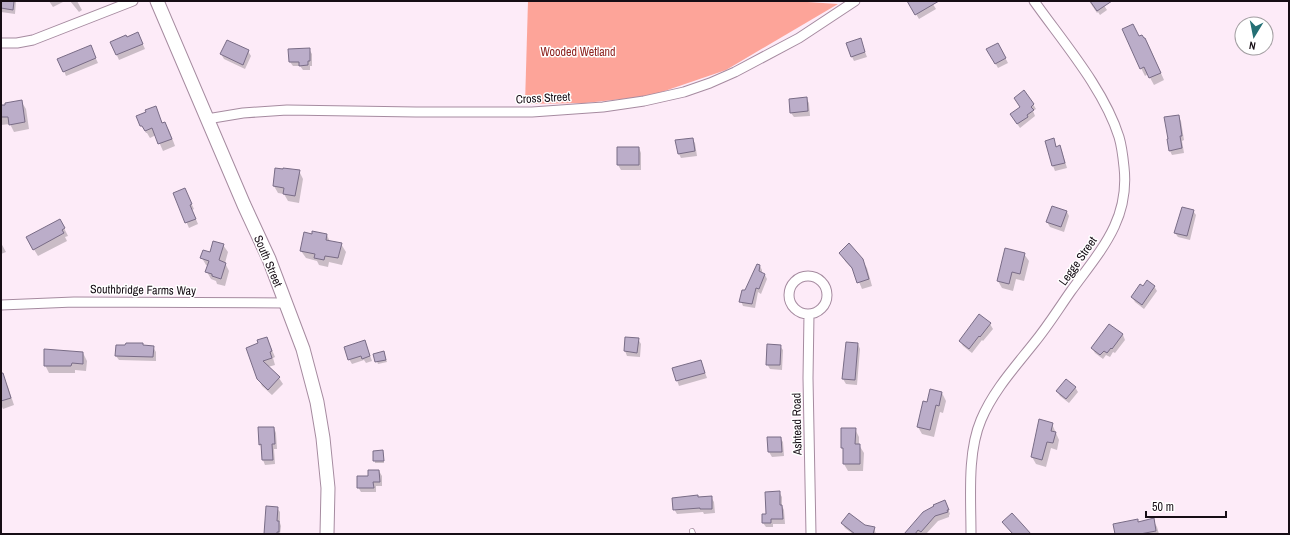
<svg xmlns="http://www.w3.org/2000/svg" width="1290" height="535" font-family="'Archivo Narrow',sans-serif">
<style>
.green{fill:#fda499}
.shadow{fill:#0003}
.building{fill:#bbadc9;stroke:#796c86}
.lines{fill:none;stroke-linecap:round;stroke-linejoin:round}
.lane-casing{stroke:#a68ba0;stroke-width:6}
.street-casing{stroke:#a68ba0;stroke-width:11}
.secondary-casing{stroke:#a68ba0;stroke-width:15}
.lane{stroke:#fff;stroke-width:4.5}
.street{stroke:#fff;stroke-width:9}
.secondary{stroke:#fff;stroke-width:13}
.labels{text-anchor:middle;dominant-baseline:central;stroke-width:3;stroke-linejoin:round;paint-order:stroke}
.park-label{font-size:12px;fill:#8f2420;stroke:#fff}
.street-label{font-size:12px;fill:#160d15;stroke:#fff}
</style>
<rect width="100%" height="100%" fill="#fdebf8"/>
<!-- green -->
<path class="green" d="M 528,1 L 792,1 L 838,4 L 726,70 L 650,96 L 585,103 L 525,104 Z"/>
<!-- shadow -->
<path class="shadow" d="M 1,1 L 16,1 L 15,14 L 1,12 Z
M 49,1 L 65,1 L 53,7 Z
M 70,1 L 77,1 L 82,10 L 79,12 Z
M 915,1 L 931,1 L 936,9 L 919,19 L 910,4 Z
M 1089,1 L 1101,1 L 1107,10 L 1100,15 L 1098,12 L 1097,13 Z
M 1139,37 L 1145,39 L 1149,46 L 1164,80 L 1154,85 L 1148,74 L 1145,76 L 1141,68 Z
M 140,38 L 145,49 L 119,60 L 111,42 Z
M 860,39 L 867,57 L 854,61 L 852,57 Z
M 998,44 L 1008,63 L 998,68 L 988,50 Z
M 90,46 L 98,63 L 66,76 L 64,71 Z
M 309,49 L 312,54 L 312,66 L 310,66 L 310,70 L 303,70 L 300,66 L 293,66 L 290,62 Z
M 248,51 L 251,56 L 245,69 L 224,59 L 221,54 Z
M 806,98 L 809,103 L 810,116 L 794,117 L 791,113 Z
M 21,101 L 26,109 L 29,129 L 14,132 L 10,124 L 1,125 L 1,106 Z
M 1033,104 L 1036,109 L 1033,111 L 1035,116 L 1020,128 L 1014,119 Z
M 155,108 L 163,124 L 164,123 L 169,130 L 175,146 L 163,151 L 156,135 L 150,138 L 147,133 L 146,133 L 138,117 Z
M 1178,116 L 1181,121 L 1184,140 L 1182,141 L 1184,153 L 1172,155 L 1170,151 Z
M 692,139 L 695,143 L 697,156 L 681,158 L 679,154 Z
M 1053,140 L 1057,147 L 1060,147 L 1062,151 L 1067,168 L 1055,171 L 1053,166 L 1046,142 Z
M 618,148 L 639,148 L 641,153 L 641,170 L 621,170 L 618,165 Z
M 283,171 L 299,171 L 303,179 L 299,203 L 288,201 L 284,194 L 278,193 L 274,186 Z
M 174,193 L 187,194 L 194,209 L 192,210 L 198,224 L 189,228 Z
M 1193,211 L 1196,215 L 1190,240 L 1178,237 L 1175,233 Z
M 1067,212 L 1069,216 L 1064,232 L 1050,227 L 1047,222 Z
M 60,220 L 68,236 L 65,237 L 67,241 L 38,256 L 27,238 Z
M 312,235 L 327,235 L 330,242 L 341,244 L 346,252 L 342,265 L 329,262 L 328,267 L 319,265 L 317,261 L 306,258 L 301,251 Z
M 1,243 L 6,252 L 1,254 Z
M 223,245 L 228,252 L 225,263 L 229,271 L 225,286 L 217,284 L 216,281 L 211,279 L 207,272 L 208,266 L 206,265 L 202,258 Z
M 840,253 L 862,260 L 867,268 L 872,286 L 862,289 L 855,272 L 845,261 Z
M 1024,254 L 1029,261 L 1024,281 L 1016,279 L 1013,291 L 1002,288 L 998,281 Z
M 760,266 L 762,270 L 762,273 L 765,275 L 767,279 L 761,294 L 758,292 L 755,308 L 743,306 L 741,301 Z
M 1154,286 L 1157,291 L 1144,309 L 1135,302 L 1132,297 L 1144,287 Z
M 990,324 L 993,329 L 983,341 L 982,340 L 972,353 L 963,346 L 960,341 Z
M 1109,325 L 1123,335 L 1125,340 L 1115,353 L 1113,352 L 1110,357 L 1106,355 L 1103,359 L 1095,353 L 1092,348 Z
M 267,338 L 275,357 L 273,358 L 275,365 L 268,367 L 279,378 L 283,384 L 272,395 L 262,386 L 258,378 L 260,344 Z
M 638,339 L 641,344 L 640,357 L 627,356 L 625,351 Z
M 365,341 L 372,361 L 366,363 L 364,360 L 352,364 L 349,359 Z
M 858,344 L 860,349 L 857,385 L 846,384 L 843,379 Z
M 144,346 L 153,347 L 156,352 L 156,361 L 119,360 L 116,356 Z
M 780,346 L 783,350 L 782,370 L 770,369 L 767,364 Z
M 384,352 L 387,362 L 378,364 L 374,354 Z
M 83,353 L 87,361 L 86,371 L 75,370 L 75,373 L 49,373 L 45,365 Z
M 701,361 L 707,378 L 679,386 L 673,369 Z
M 4,380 L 8,387 L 14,405 L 3,409 L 1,405 L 1,381 Z
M 1075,387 L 1078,392 L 1069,403 L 1060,396 L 1057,391 Z
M 931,390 L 942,393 L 946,401 L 943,413 L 940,412 L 934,437 L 922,434 L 918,427 L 928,404 Z
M 1052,424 L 1059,440 L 1057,450 L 1051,448 L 1046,467 L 1036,464 L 1032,457 Z
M 274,428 L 276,433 L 277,449 L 274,449 L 275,464 L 265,465 L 263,460 L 262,448 L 260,444 Z
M 855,429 L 859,437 L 859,445 L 864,453 L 863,471 L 848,471 L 844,464 L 844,451 L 842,448 Z
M 769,438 L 780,438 L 783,442 L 784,456 L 772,457 L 769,452 Z
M 383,451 L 384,463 L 375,463 L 374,452 Z
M 379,471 L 382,476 L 382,486 L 376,486 L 376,492 L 361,492 L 358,487 L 369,477 Z
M 779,492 L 782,497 L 782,506 L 784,510 L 785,524 L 773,524 L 773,527 L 766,527 L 763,523 Z
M 711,497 L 714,502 L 715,513 L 704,514 L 703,512 L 677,514 L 674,509 L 698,498 Z
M 945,501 L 950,514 L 949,515 L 949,517 L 938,521 L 926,534 L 908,534 Z
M 277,508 L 280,512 L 280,523 L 281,526 L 280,534 L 265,534 Z
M 1137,520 L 1139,523 L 1153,520 L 1157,527 L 1159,534 L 1116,534 Z
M 842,523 L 865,526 L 874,528 L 876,534 L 853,534 L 845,528 Z"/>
<!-- building -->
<path class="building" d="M 1,1 L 14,1 L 13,10 L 1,8 Z
M 907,1 L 939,1 L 915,15 Z
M 1090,1 L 1112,1 L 1097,11 Z
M 1133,24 L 1139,36 L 1142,35 L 1144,38 L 1145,38 L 1161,73 L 1149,78 L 1144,67 L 1140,69 L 1122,29 Z
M 138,32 L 143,44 L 116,55 L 110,42 L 126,35 L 127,37 Z
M 861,38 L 865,52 L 851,57 L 846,43 Z
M 227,40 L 249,50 L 243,65 L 220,54 Z
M 998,43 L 1006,58 L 995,64 L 986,49 Z
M 91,45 L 96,58 L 63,72 L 57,59 Z
M 310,48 L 310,61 L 308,61 L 308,65 L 299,66 L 299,62 L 289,62 L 288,49 Z
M 1024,90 L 1034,104 L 1031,107 L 1034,110 L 1027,115 L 1028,117 L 1017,124 L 1010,114 L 1020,107 L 1014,98 Z
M 807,97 L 808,111 L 790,113 L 789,99 Z
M 22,100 L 25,122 L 9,125 L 8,117 L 1,117 L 1,105 L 5,105 L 5,103 Z
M 156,106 L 162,123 L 165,122 L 172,139 L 158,144 L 152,128 L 145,131 L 142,126 L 140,126 L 136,116 L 146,112 L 145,110 Z
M 1179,115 L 1182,136 L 1180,136 L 1182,148 L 1169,151 L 1167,139 L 1168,139 L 1164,117 Z
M 693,138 L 695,151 L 678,154 L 675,140 Z
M 1054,138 L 1056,147 L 1060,145 L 1065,163 L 1052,166 L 1045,141 Z
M 617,147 L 639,147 L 639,165 L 617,165 Z
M 275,168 L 283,169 L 283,168 L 300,170 L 295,196 L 283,194 L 284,188 L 273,186 Z
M 185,188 L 192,204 L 190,205 L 196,219 L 185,223 L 173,193 Z
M 1052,206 L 1067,211 L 1061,227 L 1046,222 Z
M 1182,207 L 1194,210 L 1187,236 L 1174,233 Z
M 60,219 L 65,228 L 62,230 L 64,233 L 33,250 L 26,237 Z
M 312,231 L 327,234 L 326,240 L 342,243 L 338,258 L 325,256 L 324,260 L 314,258 L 315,254 L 300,251 L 304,232 L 312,234 Z
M 213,241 L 224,244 L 219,260 L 226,263 L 221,279 L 212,276 L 212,274 L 205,272 L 209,261 L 200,258 L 203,250 L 210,252 Z
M 849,243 L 863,259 L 869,279 L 857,283 L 852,268 L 839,253 Z
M 1005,248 L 1025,253 L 1020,274 L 1012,272 L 1009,284 L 997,281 Z
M 757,264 L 760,265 L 759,271 L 765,274 L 759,289 L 756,288 L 752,304 L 739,302 L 742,290 L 745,290 Z
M 1147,280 L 1155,286 L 1142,305 L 1131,297 L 1140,284 L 1143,286 Z
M 979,314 L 991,323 L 980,337 L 979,336 L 969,349 L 959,341 Z
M 1109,324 L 1123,334 L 1112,349 L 1111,348 L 1107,353 L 1104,351 L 1100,355 L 1091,348 Z
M 267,337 L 272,351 L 270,352 L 272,358 L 263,361 L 280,377 L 268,390 L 257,379 L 246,348 L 258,343 L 257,340 Z
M 625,337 L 639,338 L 637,353 L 624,351 Z
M 365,340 L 370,356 L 362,359 L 361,356 L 348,360 L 344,347 Z
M 846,342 L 858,343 L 855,380 L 842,379 Z
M 126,343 L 143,343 L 143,345 L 154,346 L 153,357 L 115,356 L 116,345 L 125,345 Z
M 767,344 L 781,345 L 780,365 L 766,365 Z
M 44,349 L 83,352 L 83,364 L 72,363 L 71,366 L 44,366 Z
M 384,351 L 386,360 L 375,362 L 373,354 Z
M 701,360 L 705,373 L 676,381 L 672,368 Z
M 1,373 L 3,373 L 11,398 L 1,401 Z
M 1066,379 L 1076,387 L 1066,399 L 1056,391 Z
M 930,389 L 942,392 L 939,406 L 936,405 L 930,430 L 917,427 L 923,401 L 927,402 Z
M 1039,419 L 1053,423 L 1051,431 L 1056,432 L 1053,443 L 1047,442 L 1042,460 L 1031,457 Z
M 258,427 L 274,427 L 275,444 L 272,444 L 273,460 L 262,460 L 261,444 L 259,445 Z
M 841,428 L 856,428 L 855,444 L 860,444 L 860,464 L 843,464 L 843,448 L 841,448 Z
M 767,437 L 781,437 L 782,452 L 768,452 Z
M 383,450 L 384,461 L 373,461 L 373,451 Z
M 368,470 L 379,470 L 380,482 L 373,482 L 374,488 L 357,488 L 357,476 L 368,476 Z
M 780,491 L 780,505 L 782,505 L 783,519 L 771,519 L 771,523 L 762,523 L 762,514 L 766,514 L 765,492 Z
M 698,495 L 698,497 L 712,496 L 712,509 L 700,509 L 700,508 L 673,510 L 672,498 Z
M 945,500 L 949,510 L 947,510 L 948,512 L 935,516 L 921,532 L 918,530 L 915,534 L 904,534 L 923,512 L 934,506 L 933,505 Z
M 266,506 L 278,507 L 277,521 L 279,521 L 279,532 L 277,532 L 277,534 L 264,534 Z
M 849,513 L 865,525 L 875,527 L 873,534 L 855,534 L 841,523 Z
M 1012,513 L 1023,525 L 1031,534 L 1013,534 L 1002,522 Z
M 1154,518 L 1156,531 L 1140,534 L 1115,534 L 1113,524 L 1138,519 L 1138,522 Z"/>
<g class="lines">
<!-- lane casing -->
<g class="lane-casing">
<path id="lane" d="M 692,531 L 693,534"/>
</g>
<!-- street casing -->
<g class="street-casing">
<path id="street" d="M 1,43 L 17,43 L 33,40 L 133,1
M 207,119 L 243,113 L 287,110 L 416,112 L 532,112 L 603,107 L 644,101 L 684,92 L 710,83 L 735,72 L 799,38 L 855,1
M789 295a19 19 0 1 1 38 0a19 19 0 1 1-38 0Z
M 1,305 L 74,302 L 286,303
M 809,314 L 808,378 L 811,534
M 971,534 C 971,498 967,453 981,420 C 993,391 1015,367 1034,343 C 1048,326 1059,308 1071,291 C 1100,251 1130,220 1124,167 C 1123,157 1122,147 1119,137 C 1104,89 1063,42 1034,1"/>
</g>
<!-- secondary casing -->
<g class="secondary-casing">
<path id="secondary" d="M 157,1 L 244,205 L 269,259 L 303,349 L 317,402 L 323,438 L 328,488 L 327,534"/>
</g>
<!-- lane -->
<use href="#lane" class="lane"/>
<!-- street -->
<use href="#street" class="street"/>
<!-- secondary -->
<use href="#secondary" class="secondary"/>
</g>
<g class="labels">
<!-- park labels -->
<g class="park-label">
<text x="578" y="52">Wooded Wetland</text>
</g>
<!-- street labels -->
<g class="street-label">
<text transform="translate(543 98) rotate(-3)">Cross Street</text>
<text transform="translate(268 261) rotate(67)">South Street</text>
<text transform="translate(1078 261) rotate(-55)">Legge Street</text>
<text transform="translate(143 290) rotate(1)">Southbridge Farms Way</text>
<text transform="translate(797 424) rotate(-91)">Ashtead Road</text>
</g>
</g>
<!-- border -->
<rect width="1290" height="535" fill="none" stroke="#160d15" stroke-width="4"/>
<!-- north arrow -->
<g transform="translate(1254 36) rotate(190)"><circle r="19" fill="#ffffff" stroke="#a29ea1"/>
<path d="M0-3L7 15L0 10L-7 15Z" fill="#246f74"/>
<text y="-6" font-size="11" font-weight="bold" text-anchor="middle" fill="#160d15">N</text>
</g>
<!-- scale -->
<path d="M1146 511v6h80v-6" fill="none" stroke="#160d15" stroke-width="2"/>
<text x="1152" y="511" font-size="12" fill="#160d15" stroke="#ffffff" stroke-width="3" paint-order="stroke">50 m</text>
</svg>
